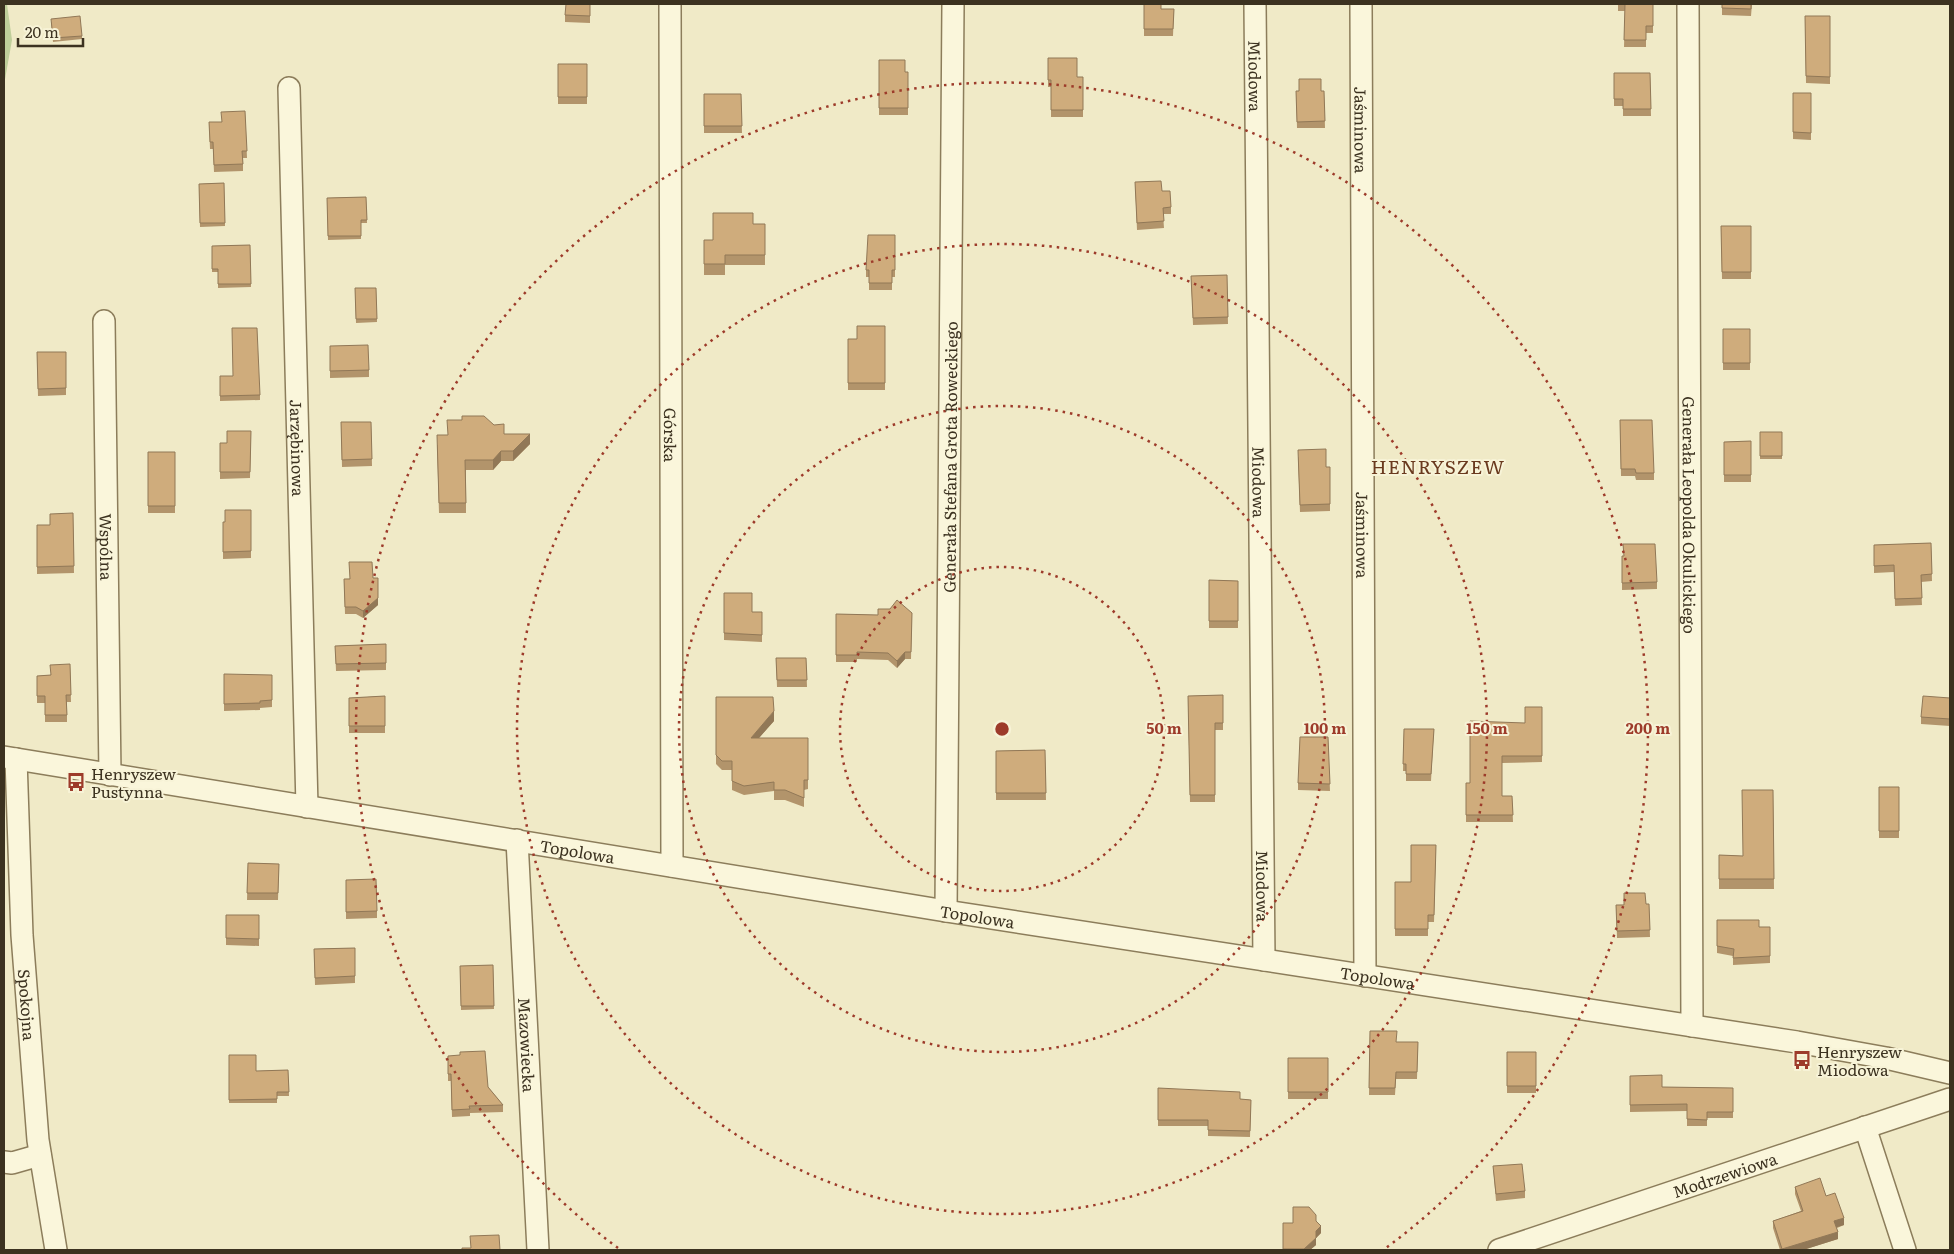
<svg xmlns="http://www.w3.org/2000/svg" width="1954" height="1254" font-family="Literata,serif">
<style>
.green{fill:#c0cf9a}
.lines{fill:none;stroke-linecap:round;stroke-linejoin:round}
.minor-casing{stroke:#8c7d5b;stroke-width:24}
.minor{stroke:#faf6db;stroke-width:21}
.wall{fill:#b2946b}
.shaded-wall{fill:#917857}
.building{fill:#cfac7c;stroke:#917857}
.ring{fill:none;stroke:#9d3b2a;stroke-width:2.5;stroke-dasharray:2.5 5}
.labels{text-anchor:middle;dominant-baseline:central;stroke-width:4;stroke-linejoin:round;paint-order:stroke}
.street-label{font-size:16px;fill:#3c3220;stroke:#f7f3d7}
.poi-label{font-size:16px;fill:#3c3220;stroke:#f7f3d7;text-anchor:start}
.quarter-label{font-size:19px;letter-spacing:1px;fill:#6a3a1e;stroke:#f7f3d7}
.centre{fill:#9d3b2a;stroke:#f7f3d7;stroke-width:2.5}
.ring-label{font-size:15px;text-anchor:middle;font-weight:bold;fill:#9d3b2a;stroke:#f7f3d7;stroke-width:4;stroke-linejoin:round;paint-order:stroke}
</style>
<rect width="100%" height="100%" fill="#f0eac7"/>
<!-- green -->
<path class="green" d="M 4,4 L 7,4 L 12,40 L 4,85 Z"/>
<g class="lines">
<!-- minor casing -->
<g class="minor-casing">
<g id="minor">
<path id="s1" d="M 670,4 L 672,866"/>
<path id="s2" d="M 1255,4 L 1264,960"/>
<path id="s3" d="M 1361,4 L 1365,976"/>
<path id="s4" d="M 1688,4 L 1692,1026"/>
<path id="s5" d="M 289,88 L 307,807"/>
<path id="s6" d="M 104,321 L 110,775"/>
<path id="s7" d="M 4,757 L 946,911 L 1797,1042 L 1886,1058 L 1950,1073"/>
<path id="s8" d="M 16,759 L 22,935 L 38,1140 L 56,1250"/>
<path id="s9" d="M 517,840 L 538,1250"/>
<path id="s10" d="M 946,911 L 953,4"/>
<path d="M 1865,1127 L 1905,1250"/>
<path d="M 4,1162 L 12,1163 L 40,1155"/>
<path id="s11" d="M 1499,1250 L 1950,1099"/>
</g>
</g>
<!-- minor -->
<use href="#minor" class="minor"/>
</g>
<!-- wall -->
<path class="wall" d="M 590,4 L 590,23 L 565,22 L 565,15 Z
M 1144,4 L 1161,9 L 1174,9 L 1173,36 L 1144,36 Z
M 1618,4 L 1653,4 L 1653,33 L 1646,33 L 1646,47 L 1624,47 L 1625,11 L 1618,11 Z
M 1722,4 L 1752,4 L 1751,16 L 1722,15 Z
M 1805,16 L 1830,16 L 1830,84 L 1806,83 Z
M 51,22 L 82,36 L 82,39 L 53,42 Z
M 1048,58 L 1077,77 L 1083,77 L 1083,117 L 1051,117 L 1051,87 L 1048,87 Z
M 879,60 L 905,72 L 908,72 L 908,115 L 879,115 Z
M 558,64 L 587,64 L 587,104 L 558,104 Z
M 1614,73 L 1650,73 L 1651,116 L 1623,116 L 1623,106 L 1614,106 Z
M 1296,91 L 1324,91 L 1325,128 L 1297,128 Z
M 1793,93 L 1811,93 L 1811,140 L 1793,139 Z
M 704,94 L 741,94 L 742,133 L 704,133 Z
M 245,111 L 247,158 L 243,158 L 243,171 L 214,172 L 213,149 L 210,149 L 209,122 L 221,122 Z
M 1135,182 L 1162,191 L 1171,207 L 1171,214 L 1163,214 L 1164,228 L 1137,230 Z
M 224,183 L 225,226 L 200,227 L 199,184 Z
M 366,197 L 367,223 L 361,223 L 361,239 L 328,240 L 327,198 Z
M 753,224 L 765,224 L 765,265 L 725,265 L 725,275 L 704,275 L 704,240 L 713,240 Z
M 1721,226 L 1751,226 L 1751,279 L 1722,279 Z
M 895,235 L 895,277 L 892,277 L 892,290 L 869,290 L 869,277 L 866,277 L 866,270 Z
M 250,245 L 251,287 L 218,288 L 218,272 L 212,272 L 212,246 Z
M 1227,275 L 1228,324 L 1193,325 L 1191,276 Z
M 355,288 L 376,288 L 377,322 L 356,323 Z
M 885,326 L 885,390 L 848,390 L 848,339 L 857,339 Z
M 1723,329 L 1750,329 L 1750,370 L 1723,370 Z
M 330,346 L 369,370 L 369,377 L 330,378 Z
M 37,352 L 66,352 L 66,395 L 38,396 Z
M 220,376 L 260,395 L 260,400 L 220,401 Z
M 1620,420 L 1654,473 L 1654,480 L 1636,480 L 1635,476 L 1621,476 Z
M 341,422 L 371,422 L 372,466 L 342,467 Z
M 251,431 L 250,478 L 220,479 L 220,443 L 227,443 Z
M 1760,432 L 1782,432 L 1782,459 L 1760,459 Z
M 504,434 L 530,444 L 513,461 L 501,461 L 493,470 L 466,470 L 466,513 L 439,513 L 437,445 Z
M 1751,441 L 1751,482 L 1724,482 L 1724,442 Z
M 148,452 L 175,452 L 175,513 L 148,513 Z
M 1298,457 L 1326,467 L 1330,467 L 1330,511 L 1300,512 Z
M 251,510 L 251,558 L 223,559 L 223,522 L 225,522 Z
M 73,513 L 74,573 L 37,574 L 37,525 L 50,525 Z
M 1931,543 L 1932,581 L 1921,582 L 1922,605 L 1895,606 L 1894,572 L 1874,573 L 1874,545 Z
M 1623,544 L 1657,582 L 1657,589 L 1622,590 L 1622,556 L 1624,556 Z
M 373,578 L 378,605 L 363,618 L 356,614 L 345,614 L 344,579 Z
M 1209,580 L 1238,581 L 1238,628 L 1209,628 Z
M 724,593 L 752,612 L 762,612 L 762,642 L 724,640 Z
M 912,613 L 911,659 L 905,659 L 897,668 L 888,660 L 857,659 L 857,662 L 836,662 L 836,614 L 878,615 Z
M 386,644 L 386,670 L 336,671 L 335,646 Z
M 776,658 L 806,658 L 807,687 L 777,687 Z
M 70,664 L 71,702 L 67,702 L 67,722 L 45,722 L 45,703 L 37,703 L 37,676 L 50,675 Z
M 224,674 L 272,700 L 272,707 L 260,708 L 260,710 L 224,711 Z
M 1223,695 L 1223,730 L 1215,730 L 1215,802 L 1190,802 L 1188,696 Z
M 385,696 L 385,733 L 349,733 L 349,698 Z
M 716,697 L 774,721 L 759,738 L 808,738 L 808,789 L 804,790 L 804,807 L 785,800 L 774,800 L 774,791 L 744,795 L 732,790 L 732,770 L 722,770 L 716,764 Z
M 1950,698 L 1950,726 L 1921,724 L 1921,717 Z
M 1542,707 L 1542,762 L 1502,763 L 1502,796 L 1512,796 L 1513,822 L 1466,822 L 1466,783 L 1470,783 L 1525,723 Z
M 1404,729 L 1434,729 L 1431,781 L 1406,781 L 1406,771 L 1403,771 Z
M 1328,737 L 1330,791 L 1298,790 L 1298,783 Z
M 1045,750 L 1046,800 L 996,800 L 996,751 Z
M 1879,787 L 1899,787 L 1899,838 L 1879,838 Z
M 1773,790 L 1774,889 L 1719,889 L 1719,855 L 1743,856 Z
M 1436,845 L 1434,922 L 1428,922 L 1428,936 L 1395,936 L 1395,882 L 1411,882 Z
M 248,863 L 279,864 L 278,900 L 247,900 Z
M 346,880 L 377,911 L 377,918 L 346,919 Z
M 1649,904 L 1650,937 L 1617,938 L 1616,905 Z
M 226,915 L 259,915 L 259,946 L 226,945 Z
M 1717,920 L 1759,927 L 1770,927 L 1770,963 L 1733,965 L 1733,956 L 1717,953 Z
M 355,948 L 355,983 L 315,985 L 314,949 Z
M 493,965 L 494,1009 L 461,1010 L 460,966 Z
M 1370,1031 L 1396,1042 L 1418,1042 L 1417,1079 L 1396,1079 L 1395,1095 L 1369,1095 Z
M 1507,1052 L 1536,1052 L 1536,1093 L 1507,1093 Z
M 229,1055 L 256,1071 L 288,1070 L 289,1096 L 277,1096 L 277,1103 L 229,1103 Z
M 448,1056 L 488,1087 L 503,1105 L 503,1112 L 470,1113 L 470,1116 L 452,1117 L 451,1081 L 448,1081 Z
M 1288,1058 L 1328,1058 L 1328,1099 L 1288,1099 Z
M 1630,1076 L 1662,1087 L 1733,1088 L 1733,1118 L 1707,1118 L 1707,1126 L 1687,1126 L 1687,1111 L 1630,1112 Z
M 1158,1088 L 1240,1099 L 1251,1100 L 1250,1137 L 1208,1136 L 1208,1126 L 1158,1126 Z
M 1493,1166 L 1525,1191 L 1525,1198 L 1496,1201 Z
M 1795,1187 L 1826,1196 L 1844,1225 L 1837,1228 L 1838,1239 L 1803,1250 L 1780,1250 L 1773,1228 L 1773,1221 L 1801,1211 L 1795,1194 Z
M 1316,1221 L 1321,1233 L 1316,1238 L 1316,1245 L 1310,1250 L 1283,1250 L 1283,1223 L 1293,1223 Z"/>
<!-- shaded-wall -->
<path class="shaded-wall" d="M 530,434 L 530,444 L 513,461 L 513,451 Z
M 501,451 L 501,461 L 493,470 L 493,460 Z
M 378,598 L 378,605 L 363,618 L 363,611 Z
M 905,652 L 905,659 L 897,668 L 897,661 Z
M 774,711 L 774,721 L 751,747 L 751,738 Z
M 1844,1218 L 1844,1225 L 1834,1228 L 1834,1221 Z
M 1321,1226 L 1321,1233 L 1316,1238 L 1316,1231 Z
M 1838,1232 L 1838,1239 L 1803,1250 L 1782,1250 L 1782,1249 Z
M 1316,1238 L 1316,1245 L 1310,1250 L 1304,1250 L 1304,1249 Z"/>
<!-- building -->
<path class="building" d="M 566,4 L 590,4 L 590,16 L 565,15 Z
M 1144,4 L 1161,4 L 1161,9 L 1174,9 L 1173,29 L 1144,29 Z
M 1618,4 L 1653,4 L 1653,26 L 1646,26 L 1646,40 L 1624,40 L 1625,4 Z
M 1722,4 L 1751,4 L 1751,9 L 1722,8 Z
M 80,16 L 82,36 L 53,38 L 51,19 Z
M 1805,16 L 1830,16 L 1830,77 L 1806,76 Z
M 1048,58 L 1077,58 L 1077,77 L 1083,77 L 1083,110 L 1051,110 L 1051,80 L 1048,80 Z
M 879,60 L 905,60 L 905,72 L 908,72 L 908,108 L 879,108 Z
M 558,64 L 587,64 L 587,97 L 558,97 Z
M 1614,73 L 1650,73 L 1651,109 L 1623,109 L 1623,99 L 1614,99 Z
M 1299,79 L 1321,79 L 1321,91 L 1324,91 L 1325,121 L 1297,122 L 1296,91 L 1299,91 Z
M 1793,93 L 1811,93 L 1811,133 L 1793,132 Z
M 704,94 L 741,94 L 742,126 L 704,126 Z
M 245,111 L 247,151 L 242,151 L 243,164 L 214,165 L 213,142 L 210,142 L 209,122 L 222,122 L 221,112 Z
M 1161,181 L 1162,191 L 1170,191 L 1171,207 L 1163,208 L 1164,221 L 1137,223 L 1135,182 Z
M 224,183 L 225,223 L 200,223 L 199,184 Z
M 366,197 L 367,220 L 361,220 L 361,236 L 328,236 L 327,198 Z
M 713,213 L 753,213 L 753,224 L 765,224 L 765,255 L 725,255 L 725,264 L 704,264 L 704,240 L 713,240 Z
M 1721,226 L 1751,226 L 1751,272 L 1722,272 Z
M 868,235 L 895,235 L 895,270 L 892,270 L 892,283 L 869,283 L 869,270 L 866,270 Z
M 250,245 L 251,284 L 218,284 L 218,269 L 212,269 L 212,246 Z
M 1227,275 L 1228,317 L 1193,318 L 1191,276 Z
M 355,288 L 376,288 L 377,319 L 356,319 Z
M 857,326 L 885,326 L 885,383 L 848,383 L 848,339 L 857,339 Z
M 232,328 L 257,328 L 260,395 L 220,396 L 220,376 L 233,376 Z
M 1723,329 L 1750,329 L 1750,363 L 1723,363 Z
M 368,345 L 369,370 L 330,371 L 330,346 Z
M 37,352 L 66,352 L 66,388 L 38,389 Z
M 462,416 L 484,416 L 494,425 L 504,424 L 504,434 L 530,434 L 513,451 L 501,451 L 493,460 L 465,460 L 466,503 L 439,503 L 437,435 L 448,435 L 447,420 L 462,420 Z
M 1620,420 L 1652,420 L 1654,473 L 1636,473 L 1635,469 L 1621,469 Z
M 341,422 L 371,422 L 372,459 L 342,460 Z
M 227,431 L 251,431 L 250,472 L 220,472 L 220,443 L 227,443 Z
M 1760,432 L 1782,432 L 1782,456 L 1760,456 Z
M 1751,441 L 1751,475 L 1724,475 L 1724,442 Z
M 1326,449 L 1326,467 L 1330,467 L 1330,504 L 1300,505 L 1298,450 Z
M 148,452 L 175,452 L 175,506 L 148,506 Z
M 225,510 L 251,510 L 251,551 L 223,552 L 223,522 L 225,522 Z
M 73,513 L 74,566 L 37,567 L 37,525 L 50,525 L 50,514 Z
M 1931,543 L 1932,574 L 1921,575 L 1922,598 L 1895,599 L 1894,565 L 1874,566 L 1874,545 Z
M 1623,544 L 1655,544 L 1657,582 L 1622,583 L 1622,556 L 1624,556 Z
M 349,562 L 372,562 L 373,578 L 378,578 L 378,598 L 363,611 L 356,607 L 345,607 L 344,579 L 350,579 Z
M 1209,580 L 1238,581 L 1238,621 L 1209,621 Z
M 724,593 L 752,593 L 752,612 L 762,612 L 762,635 L 724,633 Z
M 897,600 L 912,613 L 911,652 L 905,652 L 897,661 L 888,653 L 857,652 L 857,655 L 836,655 L 836,614 L 878,615 L 878,609 L 890,609 Z
M 386,644 L 386,663 L 336,664 L 335,646 Z
M 776,658 L 806,658 L 807,680 L 777,680 Z
M 70,664 L 71,695 L 66,695 L 67,715 L 45,715 L 45,696 L 37,696 L 37,676 L 51,675 L 50,665 Z
M 224,674 L 272,675 L 272,700 L 260,701 L 260,703 L 224,704 Z
M 1223,695 L 1223,723 L 1215,723 L 1215,795 L 1190,795 L 1188,696 Z
M 385,696 L 385,726 L 349,726 L 349,698 Z
M 1923,696 L 1950,698 L 1950,719 L 1921,717 Z
M 716,697 L 773,697 L 774,711 L 751,738 L 808,738 L 808,780 L 804,780 L 804,798 L 785,790 L 774,790 L 774,782 L 744,786 L 732,781 L 732,761 L 722,761 L 716,755 Z
M 1525,707 L 1542,707 L 1542,756 L 1502,756 L 1502,796 L 1512,796 L 1513,815 L 1466,815 L 1466,783 L 1470,783 L 1470,721 L 1525,723 Z
M 1404,729 L 1434,729 L 1431,774 L 1406,774 L 1406,764 L 1403,764 Z
M 1300,737 L 1328,737 L 1330,784 L 1298,783 Z
M 1045,750 L 1046,793 L 996,793 L 996,751 Z
M 1879,787 L 1899,787 L 1899,831 L 1879,831 Z
M 1742,790 L 1773,790 L 1774,879 L 1719,879 L 1719,855 L 1743,856 Z
M 1411,845 L 1436,845 L 1434,915 L 1428,915 L 1428,929 L 1395,929 L 1395,882 L 1411,882 Z
M 248,863 L 279,864 L 278,893 L 247,893 Z
M 376,879 L 377,911 L 346,912 L 346,880 Z
M 1624,893 L 1645,893 L 1646,904 L 1649,904 L 1650,930 L 1617,931 L 1616,905 L 1624,905 Z
M 226,915 L 259,915 L 259,939 L 226,938 Z
M 1717,920 L 1759,920 L 1759,927 L 1770,927 L 1770,956 L 1733,958 L 1734,949 L 1717,946 Z
M 355,948 L 355,976 L 315,978 L 314,949 Z
M 493,965 L 494,1006 L 461,1006 L 460,966 Z
M 1370,1031 L 1397,1031 L 1396,1042 L 1418,1042 L 1417,1072 L 1396,1072 L 1395,1088 L 1369,1088 Z
M 485,1051 L 488,1087 L 503,1105 L 469,1106 L 470,1109 L 452,1110 L 451,1074 L 448,1074 L 448,1056 L 460,1055 L 460,1052 Z
M 1507,1052 L 1536,1052 L 1536,1086 L 1507,1086 Z
M 229,1055 L 256,1055 L 256,1071 L 288,1070 L 289,1092 L 277,1092 L 277,1099 L 229,1100 Z
M 1288,1058 L 1328,1058 L 1328,1092 L 1288,1092 Z
M 1662,1075 L 1662,1087 L 1733,1088 L 1733,1112 L 1707,1112 L 1707,1120 L 1687,1119 L 1687,1104 L 1630,1105 L 1630,1076 Z
M 1158,1088 L 1240,1092 L 1240,1099 L 1251,1100 L 1250,1131 L 1208,1130 L 1208,1120 L 1158,1120 Z
M 1522,1164 L 1525,1191 L 1496,1194 L 1493,1166 Z
M 1820,1178 L 1826,1196 L 1835,1193 L 1844,1218 L 1834,1221 L 1838,1232 L 1782,1249 L 1773,1221 L 1803,1211 L 1795,1187 Z
M 1293,1207 L 1309,1207 L 1316,1215 L 1316,1221 L 1321,1226 L 1316,1231 L 1316,1238 L 1304,1249 L 1283,1249 L 1283,1223 L 1293,1223 Z
M 499,1235 L 500,1250 L 462,1250 L 462,1248 L 471,1248 L 470,1236 Z"/>
<!-- distance rings -->
<g class="ring">
<circle cx="1002" cy="729" r="162"/>
<circle cx="1002" cy="729" r="323"/>
<circle cx="1002" cy="729" r="485"/>
<path d="M618 1248A646 646 0 1 1 1386 1248"/>
</g>
<!-- icons -->
<defs>
<g id="bus-bare" transform="scale(1.5)"><path d="M-5-6H5V4H4V6H2V4H-2V6H-4V4H-5ZM-3.5-4V0h7V-4ZM-3.5 1.2v1.5H-2V1.2ZM2 1.2v1.5H3.5V1.2Z" fill="#9d3b2a" stroke="#f7f3d7" stroke-width="2.5" paint-order="stroke"/></g>
</defs>
<g fill-rule="evenodd">
<use href="#bus-bare" x="76" y="782"/>
<use href="#bus-bare" x="1802" y="1060"/>
</g>
<g class="labels">
<!-- street labels -->
<g class="street-label">
<text stroke="none"><textPath href="#s2" startOffset="72">Miodowa</textPath></text>
<text stroke="none"><textPath href="#s3" startOffset="126">Jaśminowa</textPath></text>
<text stroke="none"><textPath href="#s1" startOffset="431">Górska</textPath></text>
<text stroke="none"><textPath href="#s5" startOffset="360">Jarzębinowa</textPath></text>
<text stroke="none"><textPath href="#s10" startOffset="454">Generała Stefana Grota Roweckiego</textPath></text>
<text stroke="none"><textPath href="#s2" startOffset="478">Miodowa</textPath></text>
<text stroke="none"><textPath href="#s4" startOffset="511">Generała Leopolda Okulickiego</textPath></text>
<text stroke="none"><textPath href="#s3" startOffset="531">Jaśminowa</textPath></text>
<text stroke="none"><textPath href="#s6" startOffset="226">Wspólna</textPath></text>
<text stroke="none"><textPath href="#s7" startOffset="581">Topolowa</textPath></text>
<text stroke="none"><textPath href="#s2" startOffset="882">Miodowa</textPath></text>
<text stroke="none"><textPath href="#s7" startOffset="986">Topolowa</textPath></text>
<text stroke="none"><textPath href="#s7" startOffset="1391">Topolowa</textPath></text>
<text stroke="none"><textPath href="#s8" startOffset="246">Spokojna</textPath></text>
<text stroke="none"><textPath href="#s9" startOffset="205">Mazowiecka</textPath></text>
<text stroke="none"><textPath href="#s11" startOffset="238">Modrzewiowa</textPath></text>
</g>
<!-- poi labels -->
<g class="poi-label">
<text x="91" y="773">Henryszew<tspan x="91" dy="18">Pustynna</tspan></text>
<text x="1817" y="1051">Henryszew<tspan x="1817" dy="18">Miodowa</tspan></text>
</g>
<!-- quarter labels -->
<g class="quarter-label">
<text x="1438" y="466">HENRYSZEW</text>
</g>
</g>
<circle cx="1002" cy="729" r="8" class="centre"/>
<g class="ring-label">
<text x="1164" y="734">50 m</text>
<text x="1325" y="734">100 m</text>
<text x="1487" y="734">150 m</text>
<text x="1648" y="734">200 m</text>
</g>
<!-- border -->
<rect width="1954" height="1254" fill="none" stroke="#3c3220" stroke-width="10"/>
<!-- scale -->
<path d="M18 38v8h65v-8" fill="none" stroke="#3c3220" stroke-width="2.5"/>
<text x="25" y="38" font-size="15" fill="#3c3220" stroke="#f7f3d7" stroke-width="4" paint-order="stroke">20 m</text>
</svg>
